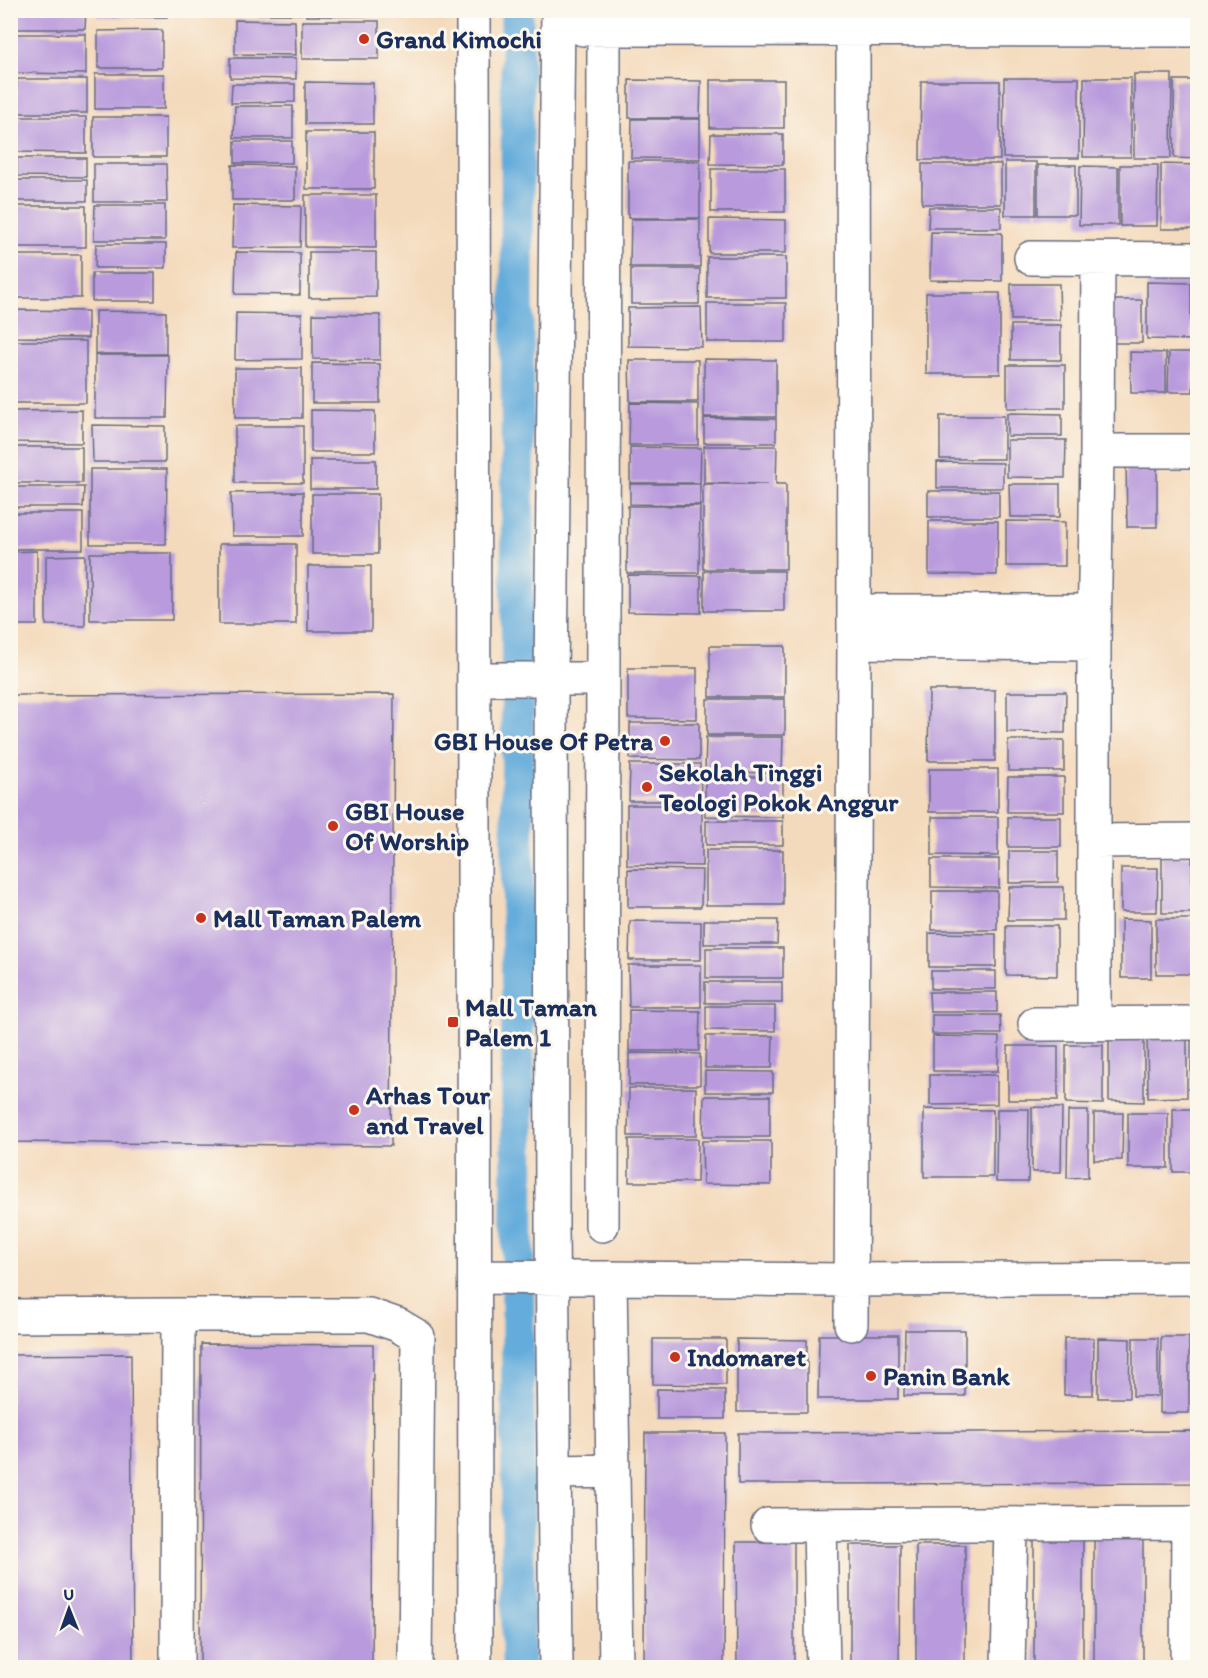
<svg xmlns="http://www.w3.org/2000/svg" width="1208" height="1678" font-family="Itim,sans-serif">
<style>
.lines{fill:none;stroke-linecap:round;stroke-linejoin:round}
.canal{stroke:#63acdb;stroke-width:33}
.building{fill:#b99bdd}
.minor-casing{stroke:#676b7f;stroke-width:36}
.minor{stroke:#fff;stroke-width:33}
.poi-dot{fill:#c8321e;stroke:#fbf7ec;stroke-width:2}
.labels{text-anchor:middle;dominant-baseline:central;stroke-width:6;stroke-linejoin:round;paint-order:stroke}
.poi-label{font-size:26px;font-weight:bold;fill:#1b2f5e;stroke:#fbf7ec;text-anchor:start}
</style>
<rect width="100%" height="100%" fill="#fbf7ec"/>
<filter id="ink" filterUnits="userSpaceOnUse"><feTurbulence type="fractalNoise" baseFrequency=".0167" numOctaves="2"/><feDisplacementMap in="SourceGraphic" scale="12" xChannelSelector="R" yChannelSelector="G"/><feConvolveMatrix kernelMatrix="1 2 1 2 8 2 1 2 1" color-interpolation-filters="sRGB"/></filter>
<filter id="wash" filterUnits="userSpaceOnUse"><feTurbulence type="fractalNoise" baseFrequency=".008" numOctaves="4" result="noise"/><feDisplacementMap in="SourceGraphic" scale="24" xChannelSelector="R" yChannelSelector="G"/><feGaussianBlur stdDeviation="1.35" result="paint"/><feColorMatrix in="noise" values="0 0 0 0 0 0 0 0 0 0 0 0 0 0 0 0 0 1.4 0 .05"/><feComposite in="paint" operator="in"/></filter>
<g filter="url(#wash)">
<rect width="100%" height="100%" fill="#f4dabc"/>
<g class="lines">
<!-- canal -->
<path class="canal" d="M 517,10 L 518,1668"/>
</g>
<g id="blocks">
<!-- building -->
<path class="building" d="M 15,10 L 86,10 L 85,29 L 15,29 Z
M 97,10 L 167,10 L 167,17 L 97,17 Z
M 237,10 L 301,10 L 301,14 L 237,14 Z
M 306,10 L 378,10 L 378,16 L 306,16 Z
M 235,20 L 295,21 L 296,55 L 235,54 Z
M 302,21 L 379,21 L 379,59 L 302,59 Z
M 162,30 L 162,68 L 98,68 L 98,31 Z
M 13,34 L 86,34 L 86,74 L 13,73 Z
M 230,58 L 296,58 L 296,79 L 230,78 Z
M 95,74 L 164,74 L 164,109 L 95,109 Z
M 1134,74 L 1172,74 L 1171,158 L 1134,158 Z
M 1004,78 L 1079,78 L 1079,158 L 1003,158 Z
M 1084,78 L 1131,78 L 1131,157 L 1083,157 Z
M 17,79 L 87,79 L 87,113 L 17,113 Z
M 629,80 L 701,81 L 700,118 L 629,118 Z
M 710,80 L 784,80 L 784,128 L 710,128 Z
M 1174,80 L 1198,80 L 1198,159 L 1174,158 Z
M 921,81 L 1000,81 L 1000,160 L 920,160 Z
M 305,82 L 373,83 L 373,124 L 305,124 Z
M 232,84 L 295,84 L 295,102 L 231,103 Z
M 235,106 L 293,106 L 293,138 L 234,138 Z
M 17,117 L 86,117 L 86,153 L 16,152 Z
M 93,117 L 166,117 L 166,157 L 93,157 Z
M 632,119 L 700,119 L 700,159 L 631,158 Z
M 306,132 L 374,132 L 374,189 L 306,189 Z
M 711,134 L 783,134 L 783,165 L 710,164 Z
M 235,141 L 292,141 L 292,163 L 235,163 Z
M 17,158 L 86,158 L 86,177 L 17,176 Z
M 628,161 L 700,161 L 700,218 L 628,218 Z
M 1005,162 L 1036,162 L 1036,215 L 1005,215 Z
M 94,164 L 166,164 L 167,202 L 94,202 Z
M 922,164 L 1001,164 L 1001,204 L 922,204 Z
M 1161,164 L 1198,165 L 1198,229 L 1161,229 Z
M 232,165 L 295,166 L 295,200 L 232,200 Z
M 1038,165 L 1076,165 L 1076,215 L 1038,215 Z
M 1120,165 L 1158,165 L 1157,226 L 1120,226 Z
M 1080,166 L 1118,167 L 1118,225 L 1079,225 Z
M 711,169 L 785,169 L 785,212 L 711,212 Z
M 15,180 L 87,180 L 87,201 L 15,201 Z
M 305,195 L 376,195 L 376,248 L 305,247 Z
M 95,205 L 165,205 L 165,240 L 94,240 Z
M 233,205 L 301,206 L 300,247 L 232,248 Z
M 10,206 L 86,206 L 86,247 L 10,247 Z
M 929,207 L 1001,207 L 1001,228 L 928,228 Z
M 631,219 L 700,219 L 700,267 L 630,267 Z
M 709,219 L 786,220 L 786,253 L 709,253 Z
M 931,232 L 1002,233 L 1002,281 L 930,280 Z
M 96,244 L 166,244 L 166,268 L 95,268 Z
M 236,252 L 300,253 L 300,295 L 235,294 Z
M 309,252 L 376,252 L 376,297 L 309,298 Z
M 10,255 L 81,255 L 81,298 L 10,298 Z
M 707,257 L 786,257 L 786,298 L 707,298 Z
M 631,269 L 700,269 L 699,304 L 631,304 Z
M 92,273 L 155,273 L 155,301 L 92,301 Z
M 1147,282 L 1191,283 L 1191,340 L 1147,339 Z
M 1011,284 L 1059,284 L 1060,320 L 1011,320 Z
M 1194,285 L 1198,285 L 1198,331 L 1194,331 Z
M 926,293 L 1000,293 L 1000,374 L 926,374 Z
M 1112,300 L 1142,300 L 1142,343 L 1112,343 Z
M 707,303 L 786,303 L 786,342 L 707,342 Z
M 701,307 L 702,347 L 628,346 L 628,308 Z
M 10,310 L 88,311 L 88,338 L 10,337 Z
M 95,311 L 166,312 L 166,354 L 95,354 Z
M 236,313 L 302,314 L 302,359 L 235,360 Z
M 313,314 L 380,315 L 380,360 L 313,359 Z
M 1011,325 L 1061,325 L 1061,360 L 1011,360 Z
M 13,341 L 86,341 L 86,403 L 13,403 Z
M 1130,352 L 1166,353 L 1166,393 L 1131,393 Z
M 1169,352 L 1193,352 L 1193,392 L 1168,392 Z
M 95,355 L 168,355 L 167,418 L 95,418 Z
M 704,359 L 776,360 L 776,417 L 704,417 Z
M 629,360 L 698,360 L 698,402 L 630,402 Z
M 312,363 L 380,364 L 380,403 L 312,403 Z
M 1007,365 L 1065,365 L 1065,408 L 1007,408 Z
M 235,368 L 302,368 L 302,418 L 235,418 Z
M 630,403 L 698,404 L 698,445 L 629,445 Z
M 82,410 L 82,443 L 14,442 L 14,411 Z
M 311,410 L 375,411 L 375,452 L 311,452 Z
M 1007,413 L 1062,414 L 1062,436 L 1007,436 Z
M 940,416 L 1004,416 L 1004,459 L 940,459 Z
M 704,418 L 776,419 L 776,443 L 704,443 Z
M 92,425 L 165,426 L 165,462 L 93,462 Z
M 235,426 L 303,426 L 303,483 L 235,483 Z
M 1007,440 L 1066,440 L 1065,478 L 1007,477 Z
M 704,446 L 777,446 L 776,484 L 786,484 L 786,569 L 703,569 L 703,484 L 767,484 L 704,483 Z
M 13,447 L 82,447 L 82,483 L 13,483 Z
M 630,447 L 701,448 L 700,483 L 630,483 Z
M 310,460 L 376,460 L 376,489 L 310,489 Z
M 1126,461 L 1157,462 L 1157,527 L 1127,527 Z
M 937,462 L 1003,463 L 1003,488 L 937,488 Z
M 90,469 L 167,469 L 166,544 L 90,544 Z
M 630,484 L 700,484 L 700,505 L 630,504 Z
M 1009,484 L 1060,484 L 1060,517 L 1010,517 Z
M 10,487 L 84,487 L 83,507 L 10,507 Z
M 928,491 L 999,491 L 999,517 L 928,517 Z
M 303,492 L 303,536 L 232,536 L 231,493 Z
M 312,494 L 378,494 L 378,554 L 312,554 Z
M 628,506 L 700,506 L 699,573 L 627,573 Z
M 10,513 L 83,513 L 83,549 L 10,549 Z
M 929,521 L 998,521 L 997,575 L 929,574 Z
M 1006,521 L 1065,522 L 1065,566 L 1006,566 Z
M 219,544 L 296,544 L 296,624 L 219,624 Z
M 37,551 L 37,625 L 10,625 L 10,552 Z
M 90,553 L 172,553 L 172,620 L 90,620 Z
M 85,555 L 85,626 L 46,625 L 46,556 Z
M 308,566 L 371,566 L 371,631 L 308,631 Z
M 704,571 L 784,571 L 784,611 L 704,611 Z
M 628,575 L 701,576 L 701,613 L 628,612 Z
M 710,646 L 785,646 L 785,697 L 710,697 Z
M 628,668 L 697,668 L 697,719 L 628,718 Z
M 929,690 L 995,690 L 995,761 L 928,761 Z
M 1007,692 L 1066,692 L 1065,733 L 1007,732 Z
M 394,694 L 391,1146 L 10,1142 L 10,695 Z
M 707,699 L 785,699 L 785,735 L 707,735 Z
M 630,723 L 699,723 L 699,760 L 630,759 Z
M 706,737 L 783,737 L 782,773 L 705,772 Z
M 1008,740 L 1064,740 L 1064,771 L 1008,771 Z
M 630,764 L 700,764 L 701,801 L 629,801 Z
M 929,769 L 998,769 L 998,812 L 929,812 Z
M 705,777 L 783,777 L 783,817 L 705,816 Z
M 1008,777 L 1064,777 L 1064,812 L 1007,812 Z
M 627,805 L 702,805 L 702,866 L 627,865 Z
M 932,817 L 998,817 L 998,856 L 932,855 Z
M 1008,817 L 1061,817 L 1061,847 L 1008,847 Z
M 706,821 L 783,821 L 783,845 L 706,845 Z
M 706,850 L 783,850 L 783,905 L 706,905 Z
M 1009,851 L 1058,851 L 1058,882 L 1009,883 Z
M 1162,856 L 1192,856 L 1192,913 L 1162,913 Z
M 931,859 L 999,859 L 999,888 L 931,887 Z
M 1121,868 L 1158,868 L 1157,912 L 1121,912 Z
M 628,869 L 702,870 L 701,907 L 628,907 Z
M 1009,887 L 1064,887 L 1064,920 L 1008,920 Z
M 932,891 L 997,891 L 997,930 L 932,930 Z
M 1121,919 L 1151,920 L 1151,978 L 1121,978 Z
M 1156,919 L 1193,919 L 1193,974 L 1156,974 Z
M 704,920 L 778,920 L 777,944 L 704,944 Z
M 630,921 L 701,922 L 701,960 L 629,960 Z
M 1006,926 L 1057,926 L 1057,976 L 1006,975 Z
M 929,933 L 996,934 L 996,967 L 929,967 Z
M 706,948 L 783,948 L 783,978 L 706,978 Z
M 628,965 L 701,965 L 701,1007 L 629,1007 Z
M 931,971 L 996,971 L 996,989 L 931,989 Z
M 705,982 L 782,982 L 782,1003 L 705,1003 Z
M 929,992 L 997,992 L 997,1012 L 930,1012 Z
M 706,1006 L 775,1006 L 775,1031 L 706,1030 Z
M 629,1010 L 700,1011 L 699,1051 L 629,1051 Z
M 932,1015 L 1000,1015 L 1001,1034 L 932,1034 Z
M 1191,1033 L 1198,1033 L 1198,1094 L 1191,1094 Z
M 1109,1035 L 1144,1035 L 1144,1102 L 1109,1101 Z
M 1147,1035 L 1187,1036 L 1187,1097 L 1148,1098 Z
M 706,1036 L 773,1036 L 772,1068 L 705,1068 Z
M 933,1036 L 999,1037 L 998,1071 L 933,1071 Z
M 1066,1045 L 1103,1045 L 1103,1104 L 1066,1103 Z
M 1008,1046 L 1058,1046 L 1058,1100 L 1008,1100 Z
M 629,1053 L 700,1054 L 700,1085 L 629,1085 Z
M 705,1071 L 773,1072 L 773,1092 L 705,1092 Z
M 930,1075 L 997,1075 L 997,1104 L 930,1105 Z
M 629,1088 L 696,1088 L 696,1136 L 628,1136 Z
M 704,1096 L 770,1096 L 770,1137 L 703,1137 Z
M 1032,1107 L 1062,1108 L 1061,1172 L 1032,1172 Z
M 924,1109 L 993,1110 L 993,1177 L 924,1177 Z
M 997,1109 L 1029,1109 L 1028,1182 L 996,1182 Z
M 1173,1109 L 1198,1109 L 1198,1172 L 1173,1172 Z
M 1068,1111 L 1088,1111 L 1088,1177 L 1067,1178 Z
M 1094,1113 L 1123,1113 L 1122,1160 L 1094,1160 Z
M 1128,1113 L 1168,1113 L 1168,1168 L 1128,1168 Z
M 629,1139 L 698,1139 L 697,1182 L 629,1182 Z
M 702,1141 L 771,1141 L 771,1185 L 703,1184 Z
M 905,1330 L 965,1330 L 965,1396 L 904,1396 Z
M 819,1335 L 898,1335 L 898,1399 L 818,1399 Z
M 1161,1337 L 1189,1337 L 1189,1413 L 1160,1413 Z
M 1064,1338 L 1094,1338 L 1093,1395 L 1064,1395 Z
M 1098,1338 L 1130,1339 L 1129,1398 L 1098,1398 Z
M 1133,1338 L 1158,1338 L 1158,1396 L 1133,1396 Z
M 653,1339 L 726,1339 L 726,1385 L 653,1384 Z
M 737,1339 L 807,1340 L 807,1412 L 737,1412 Z
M 201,1344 L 373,1345 L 372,1668 L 200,1668 Z
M 131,1354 L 133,1668 L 10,1668 L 10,1355 Z
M 657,1389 L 725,1390 L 725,1419 L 657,1419 Z
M 1198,1431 L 1198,1483 L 738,1484 L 738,1433 Z
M 645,1433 L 725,1433 L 724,1668 L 644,1668 Z
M 1034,1536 L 1083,1536 L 1083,1668 L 1034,1668 Z
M 1094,1537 L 1143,1537 L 1143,1668 L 1094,1668 Z
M 736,1542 L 794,1542 L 794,1668 L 737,1668 Z
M 850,1545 L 900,1545 L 899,1668 L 850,1668 Z
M 916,1545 L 965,1545 L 965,1668 L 916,1668 Z"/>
</g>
</g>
<g filter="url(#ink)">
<use href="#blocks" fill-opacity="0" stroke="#676b7f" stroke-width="1.5"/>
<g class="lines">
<!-- minor casing -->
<g class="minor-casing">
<path id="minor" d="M 473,10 L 475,1668
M 583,29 L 1198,30
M 1031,258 L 1198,259
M 1097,451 L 1198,451
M 854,611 L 1094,611
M 854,642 L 1094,644
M 474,679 L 603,679
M 1094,841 L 1198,840
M 1035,1024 L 1198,1023
M 1094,1024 L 1094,644 L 1097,451 L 1098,259
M 602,1225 L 604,30
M 475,1277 L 850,1280 L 1198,1278
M 610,1278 L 616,1668
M 10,1316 L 178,1315 L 369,1315 L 398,1325 L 418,1337 L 415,1668
M 851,1324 L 854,642 L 853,28
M 555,1472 L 612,1471
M 768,1525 L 1198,1523
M 820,1525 L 823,1668
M 177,1668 L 178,1315
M 556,1668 L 552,1227 L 551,680 L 558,10
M 1008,1668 L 1011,1524
M 1187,1668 L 1188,1523"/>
</g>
<!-- minor -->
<use href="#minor" class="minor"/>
</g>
</g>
<!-- markers -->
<g class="poi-dot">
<circle cx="364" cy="39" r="6"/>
<circle cx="665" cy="741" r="6"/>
<circle cx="647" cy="787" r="6"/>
<circle cx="333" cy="826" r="6"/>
<circle cx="201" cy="918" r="6"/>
<rect x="447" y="1016" width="12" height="12" rx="3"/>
<circle cx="354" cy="1110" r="6"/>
<circle cx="675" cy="1357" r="6"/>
<circle cx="871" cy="1376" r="6"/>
</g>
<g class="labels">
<!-- poi labels -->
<g class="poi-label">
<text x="376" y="39">Grand Kimochi</text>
<text x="653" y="741" text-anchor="end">GBI House Of Petra</text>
<text x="659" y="772">Sekolah Tinggi<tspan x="659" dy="30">Teologi Pokok Anggur</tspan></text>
<text x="345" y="811">GBI House<tspan x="345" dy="30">Of Worship</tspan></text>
<text x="213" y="918">Mall Taman Palem</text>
<text x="465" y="1007">Mall Taman<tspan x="465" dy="30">Palem 1</tspan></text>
<text x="366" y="1095">Arhas Tour<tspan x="366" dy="30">and Travel</tspan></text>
<text x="687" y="1357">Indomaret</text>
<text x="883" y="1376">Panin Bank</text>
</g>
</g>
<!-- margin -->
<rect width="1208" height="1678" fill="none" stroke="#fbf7ec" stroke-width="36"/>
<!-- north arrow -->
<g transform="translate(69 1609) rotate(359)" stroke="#fbf7ec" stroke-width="4.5" paint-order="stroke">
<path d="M0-4.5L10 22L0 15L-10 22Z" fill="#1b2f5e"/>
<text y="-9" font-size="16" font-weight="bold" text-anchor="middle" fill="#1b2f5e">U</text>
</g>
</svg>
